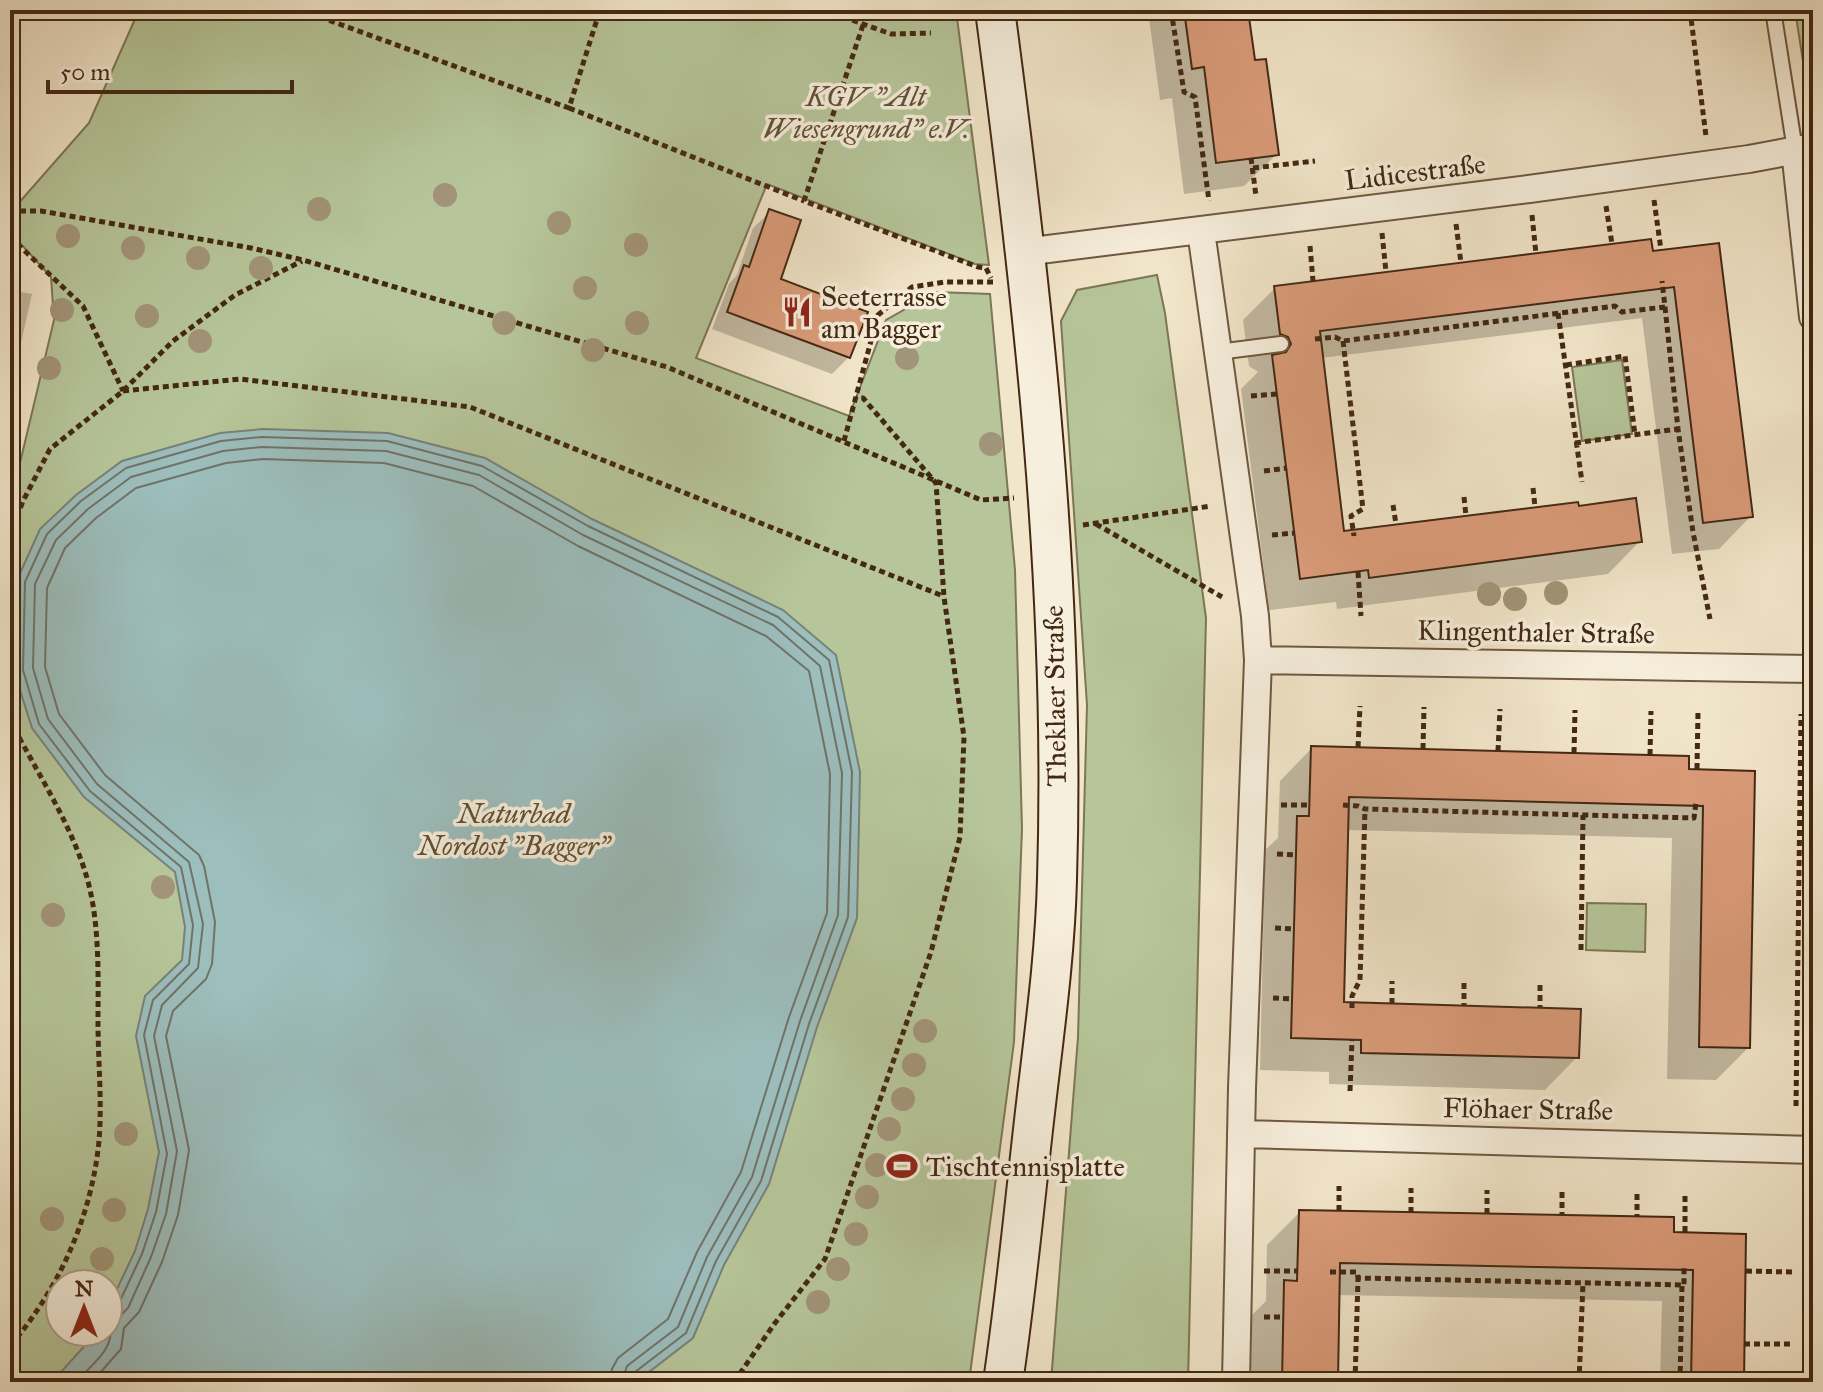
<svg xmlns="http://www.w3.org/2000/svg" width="1823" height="1392" font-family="'IM FELL Great Primer',serif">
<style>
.green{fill:#b6c69a;stroke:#7c7756;stroke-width:2;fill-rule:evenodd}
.water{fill:#9cbebd;stroke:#788279;stroke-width:2}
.shadow{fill:#0003}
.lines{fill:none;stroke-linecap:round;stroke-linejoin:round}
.shore{stroke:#707368;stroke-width:2}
.building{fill:#da9b79;stroke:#432813;stroke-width:2}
.service-casing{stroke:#6f5841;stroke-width:18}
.minor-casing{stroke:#6f5841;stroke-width:30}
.secondary-casing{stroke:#432813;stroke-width:42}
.path{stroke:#432813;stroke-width:5;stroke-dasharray:6 4;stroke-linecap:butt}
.service{stroke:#f7efdd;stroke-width:14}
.minor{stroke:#f7efdd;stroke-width:26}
.secondary{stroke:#f7efdd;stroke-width:38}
.tree{fill:#a29478}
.labels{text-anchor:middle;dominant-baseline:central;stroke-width:7;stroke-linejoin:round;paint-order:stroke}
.park-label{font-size:28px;font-style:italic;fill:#605035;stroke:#f7efdd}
.street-label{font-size:28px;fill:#432813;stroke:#f7efdd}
.poi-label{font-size:28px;fill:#432813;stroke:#f7efdd;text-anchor:start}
</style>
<rect width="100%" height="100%" fill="#f2e6ca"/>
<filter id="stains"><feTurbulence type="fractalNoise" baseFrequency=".0025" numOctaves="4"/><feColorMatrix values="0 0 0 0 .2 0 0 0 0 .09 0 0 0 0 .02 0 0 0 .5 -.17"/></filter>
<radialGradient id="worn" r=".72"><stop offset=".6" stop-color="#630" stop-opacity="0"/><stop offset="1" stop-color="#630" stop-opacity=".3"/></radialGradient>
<!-- green -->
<path class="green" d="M 139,10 L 956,10 L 989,265 L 975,264 L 767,184 L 696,358 L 849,416 L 886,320 L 936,292 L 990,294 L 1015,570 L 1022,829 L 1014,1042 L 969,1382 L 10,1382 L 10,505 L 54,320 L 51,277 L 10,232 L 10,213 L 89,123 ZM 60,1284 L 108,1284 L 108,1332 L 60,1332 Z
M 1795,10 L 1813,10 L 1813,99 L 1809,100 Z
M 1157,275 L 1165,313 L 1206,618 L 1188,1382 L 1051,1382 L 1078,1037 L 1087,705 L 1061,321 L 1077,290 Z
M 1622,360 L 1632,434 L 1582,441 L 1572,367 Z
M 1587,903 L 1646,904 L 1645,952 L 1586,950 Z"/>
<!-- water -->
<path class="water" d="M 263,429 L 388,433 L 485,458 L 592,519 L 783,610 L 836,655 L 860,772 L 857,918 L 817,1027 L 769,1184 L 724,1265 L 693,1338 L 636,1382 L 52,1382 L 97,1332 L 108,1332 L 108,1308 L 135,1251 L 148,1209 L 159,1152 L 136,1036 L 145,996 L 182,960 L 185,927 L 175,872 L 84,797 L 32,728 L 14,671 L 17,580 L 40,529 L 76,495 L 122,461 L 220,433 Z"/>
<!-- shadow -->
<path class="shadow" d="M 1148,10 L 1246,10 L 1253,62 L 1277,154 L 1244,186 L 1184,194 L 1172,98 L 1160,100 Z
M 770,212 L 779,281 L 849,357 L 832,374 L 712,329 L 729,284 L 737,275 L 753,228 Z
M 1717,245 L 1751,516 L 1719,549 L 1672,554 L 1642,318 L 1321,358 L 1342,533 L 1577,508 L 1640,541 L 1608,574 L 1337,609 L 1336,602 L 1269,610 L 1241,389 L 1258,372 L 1249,366 L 1243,320 L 1275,288 Z
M 10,290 L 32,294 L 18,356 L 18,354 L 10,352 Z
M 1312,748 L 1687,771 L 1753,772 L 1748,1048 L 1716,1080 L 1667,1079 L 1672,838 L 1347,830 L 1342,1004 L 1577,1057 L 1545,1090 L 1329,1084 L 1329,1072 L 1260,1070 L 1265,850 L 1278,838 L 1280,781 Z
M 1300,1212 L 1672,1234 L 1744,1236 L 1742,1382 L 1660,1382 L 1662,1301 L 1337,1295 L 1336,1382 L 1251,1382 L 1252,1315 L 1266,1301 L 1267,1245 Z"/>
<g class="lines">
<!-- shore -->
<path class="shore" d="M 108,1309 L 115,1308 L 119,1303 L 142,1254 L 156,1212 L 167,1154 L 144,1035 L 153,1000 L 189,964 L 193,925 L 181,867 L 90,791 L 39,724 L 23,670 L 25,582 L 47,534 L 81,501 L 126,468 L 221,441 L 262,437 L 387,441 L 482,466 L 588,526 L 778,617 L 829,660 L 852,772 L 848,917 L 809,1024 L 761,1181 L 716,1261 L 686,1333 L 635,1372 L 632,1382
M 76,1382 C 93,1363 116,1349 110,1321 L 121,1315 L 128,1308 L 151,1257 L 166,1214 L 177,1151 L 154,1036 L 162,1005 L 198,968 L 203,924 L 189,862 L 97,784 L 48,719 L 33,668 L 35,584 L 56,540 L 88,509 L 131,477 L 223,451 L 262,447 L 386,451 L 479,475 L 583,535 L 773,625 L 820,666 L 842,773 L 838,915 L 800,1021 L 752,1177 L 707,1257 L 678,1327 L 627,1366 L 622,1382
M 92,1382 L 121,1349 L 124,1328 L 139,1312 L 162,1262 L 178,1215 L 189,1150 L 166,1036 L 173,1011 L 206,979 L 212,964 L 215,922 L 204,866 L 199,855 L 105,775 L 59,714 L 45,667 L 47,588 L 65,548 L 96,518 L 136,488 L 226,463 L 262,459 L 384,463 L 473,486 L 578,546 L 766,636 L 809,671 L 830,774 L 827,913 L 789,1017 L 741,1172 L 697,1252 L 668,1319 L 618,1358 L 612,1369 L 610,1382"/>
</g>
<!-- building -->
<path class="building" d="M 1184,10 L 1248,10 L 1255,60 L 1266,59 L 1279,155 L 1216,163 L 1204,67 L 1192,69 Z
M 769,209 L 801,220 L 781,279 L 868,312 L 850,358 L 727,312 L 744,265 L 749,267 Z
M 1651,239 L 1653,251 L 1719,243 L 1753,517 L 1703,523 L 1674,287 L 1320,331 L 1344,531 L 1578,502 L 1579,506 L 1636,498 L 1642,542 L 1369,578 L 1368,570 L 1300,579 L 1272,355 L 1286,352 L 1291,344 L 1288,337 L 1280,334 L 1274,286 Z
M 1311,746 L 1689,756 L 1689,769 L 1755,771 L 1750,1048 L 1699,1047 L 1703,806 L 1349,797 L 1344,1002 L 1581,1009 L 1579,1058 L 1361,1053 L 1361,1040 L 1291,1038 L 1297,816 L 1309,816 Z
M 1299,1210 L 1674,1217 L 1674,1232 L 1746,1234 L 1744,1382 L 1691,1382 L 1693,1270 L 1340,1263 L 1338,1382 L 1282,1382 L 1284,1280 L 1297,1281 Z"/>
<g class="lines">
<!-- service casing -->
<g class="service-casing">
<path id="service" d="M 1773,10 L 1795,150
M 1218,352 L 1281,344"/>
</g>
<!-- minor casing -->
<g class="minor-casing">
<path id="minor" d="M 1795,150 L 1813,317
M 1201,231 L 1255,616 L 1258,660 L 1242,1088 L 1236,1382
M 1024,252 L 1529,189 L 1749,159 L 1813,147
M 1258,660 L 1813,669
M 1241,1134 L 1813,1150"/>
</g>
<!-- secondary casing -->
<g class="secondary-casing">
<path id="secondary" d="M 995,10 C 1033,297 1066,589 1057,879 C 1055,960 1043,1041 1034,1121 C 1024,1208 1016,1295 1003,1382"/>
</g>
<!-- path -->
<path class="path" d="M 301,10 L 569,108 L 600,10
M 824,10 L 891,34 L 931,33
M 1171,10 L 1184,92 L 1195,97 L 1209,201
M 1690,10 L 1706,136
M 863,25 L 804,201 L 978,267 L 986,268 L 991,278
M 569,108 L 804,201
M 1251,158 L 1256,196
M 1253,168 L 1315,161
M 1654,200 L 1661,250
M 1606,206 L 1612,244
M 10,211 L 41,211 L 251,248 L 303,260 L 667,367 L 981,500 L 1014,498
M 1532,215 L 1536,254
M 1456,224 L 1461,263
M 1382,233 L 1386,272
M 10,237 L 83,306 L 123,391
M 1310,246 L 1313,281
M 1665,307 L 1678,429 L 1693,532 L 1710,619
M 1558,313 L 1582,482
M 1315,339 L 1335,337 L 1343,341 L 1615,306 L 1622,312 L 1665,307 L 1662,281
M 1343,341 L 1363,509 L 1351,516 L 1354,536
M 1566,365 L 1625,356 L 1635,435
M 123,391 L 240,379 L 470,407 L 943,596
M 1251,396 L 1277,394
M 844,441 L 878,315 L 912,287 L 945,282 L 993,282
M 1575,443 L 1677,429
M 1264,471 L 1287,468
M 1533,488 L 1535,507
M 1464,497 L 1466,516
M 1393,505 L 1396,524
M 1096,524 L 1222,597
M 1083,525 L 1211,506
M 1272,535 L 1295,533
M 10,536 L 23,501 L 50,449 L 123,391 L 173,341 L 235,295 L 302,261
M 1358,572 L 1361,616
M 10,720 C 36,771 71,823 87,878 C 100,924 98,975 98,1023 C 98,1063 103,1110 98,1150 C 89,1223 57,1291 10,1346
M 1358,747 L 1360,706
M 1423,749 L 1424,707
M 1498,751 L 1500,709
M 1574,753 L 1575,710
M 1650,755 L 1651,711
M 1697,769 L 1698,712
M 1281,805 L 1310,805
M 1343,805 L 1358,806 L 1365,809 L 1694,818 L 1696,802
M 1277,854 L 1296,855
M 1275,928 L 1294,929
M 1581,950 L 1583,815
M 1464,983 L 1464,1005
M 1540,985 L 1540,1008
M 1273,998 L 1292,999
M 1392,1004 L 1392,981
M 1352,1008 L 1352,996 L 1360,980 L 1365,809
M 1350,1091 L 1352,1040
M 1796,1106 L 1801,714
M 1562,1192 L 1562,1215
M 1637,1194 L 1637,1216
M 1685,1196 L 1685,1233
M 1339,1211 L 1339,1186
M 1411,1213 L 1411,1188
M 1487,1214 L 1487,1190
M 1264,1271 L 1297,1271
M 1746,1271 L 1793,1272
M 1330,1272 L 1357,1272 L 1358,1278 L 1684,1285 L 1684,1265
M 1264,1317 L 1283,1317
M 1744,1344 L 1791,1344
M 734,1382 L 775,1323 L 825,1259 L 931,952 L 960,837 L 964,737 L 944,597 L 936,483 L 863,398 L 856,398
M 1355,1382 L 1358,1278
M 1579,1382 L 1583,1283
M 1680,1382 L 1682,1285"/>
<!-- service -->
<use href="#service" class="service"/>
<!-- minor -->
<use href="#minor" class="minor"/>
<!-- secondary -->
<use href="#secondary" class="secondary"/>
</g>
<!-- trees -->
<g class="tree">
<circle cx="445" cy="195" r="12"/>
<circle cx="319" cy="209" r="12"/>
<circle cx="559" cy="223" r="12"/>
<circle cx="68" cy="236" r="12"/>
<circle cx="636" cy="245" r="12"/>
<circle cx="133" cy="248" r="12"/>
<circle cx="198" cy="258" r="12"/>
<circle cx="261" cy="268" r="12"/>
<circle cx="585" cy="288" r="12"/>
<circle cx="62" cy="310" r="12"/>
<circle cx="147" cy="316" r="12"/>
<circle cx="504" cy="323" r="12"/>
<circle cx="637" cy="323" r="12"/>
<circle cx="200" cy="341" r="12"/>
<circle cx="593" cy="350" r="12"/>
<circle cx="907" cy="358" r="12"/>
<circle cx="49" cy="368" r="12"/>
<circle cx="991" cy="444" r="12"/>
<circle cx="1556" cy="593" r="12"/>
<circle cx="1489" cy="594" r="12"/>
<circle cx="1515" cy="599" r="12"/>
<circle cx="163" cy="887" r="12"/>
<circle cx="53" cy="915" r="12"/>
<circle cx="925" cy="1031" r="12"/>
<circle cx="914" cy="1065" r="12"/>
<circle cx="903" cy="1099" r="12"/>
<circle cx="889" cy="1129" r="12"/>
<circle cx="126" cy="1134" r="12"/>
<circle cx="877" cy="1165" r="12"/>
<circle cx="867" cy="1197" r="12"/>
<circle cx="114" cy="1210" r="12"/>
<circle cx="52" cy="1219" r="12"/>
<circle cx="856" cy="1234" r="12"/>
<circle cx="102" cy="1259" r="12"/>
<circle cx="838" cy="1269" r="12"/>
<circle cx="818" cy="1302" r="12"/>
</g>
<!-- icons -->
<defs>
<g id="restaurant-bare" transform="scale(2.4)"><path d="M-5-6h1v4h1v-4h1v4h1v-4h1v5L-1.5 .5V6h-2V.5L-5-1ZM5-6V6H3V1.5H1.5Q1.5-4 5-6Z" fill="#8f2418" stroke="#f7efdd" stroke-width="2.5" paint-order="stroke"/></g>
<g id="stadium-bare" transform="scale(2.4)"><path d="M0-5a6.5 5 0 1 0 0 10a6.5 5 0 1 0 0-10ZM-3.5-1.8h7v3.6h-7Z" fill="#8f2418" stroke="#f7efdd" stroke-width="2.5" paint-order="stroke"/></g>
</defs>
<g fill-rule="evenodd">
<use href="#restaurant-bare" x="797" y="312"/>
<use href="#stadium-bare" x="902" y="1166"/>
</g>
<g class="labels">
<!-- park labels -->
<g class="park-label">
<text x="866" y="96">KGV "Alt<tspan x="866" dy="32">Wiesengrund" e.V.</tspan></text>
<text x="514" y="813">Naturbad<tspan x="514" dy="32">Nordost "Bagger"</tspan></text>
</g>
<!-- street labels -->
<g class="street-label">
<text transform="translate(1415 172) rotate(-7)">Lidicestraße</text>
<text transform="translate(1536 632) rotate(1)">Klingenthaler Straße</text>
<text transform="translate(1055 696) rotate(-91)">Theklaer Straße</text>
<text transform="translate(1528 1109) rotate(1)">Flöhaer Straße</text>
</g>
<!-- poi labels -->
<g class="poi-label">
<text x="821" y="296">Seeterrasse<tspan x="821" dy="32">am Bagger</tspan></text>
<text x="926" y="1166">Tischtennisplatte</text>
</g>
</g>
<!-- margin -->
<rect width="1823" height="1392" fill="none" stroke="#f2e6ca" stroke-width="40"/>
<rect x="12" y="12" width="1799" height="1368" fill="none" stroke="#432813" stroke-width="4"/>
<rect x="20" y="20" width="1783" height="1352" fill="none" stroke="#432813" stroke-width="2"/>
<!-- north arrow -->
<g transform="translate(84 1308)"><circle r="38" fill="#f7efdd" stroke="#af9f8c" stroke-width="2"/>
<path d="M0-6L14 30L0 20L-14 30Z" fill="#8f2418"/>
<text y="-12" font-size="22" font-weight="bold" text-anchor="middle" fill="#432813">N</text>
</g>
<!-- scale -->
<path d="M48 80v12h244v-12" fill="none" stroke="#432813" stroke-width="4"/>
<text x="60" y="80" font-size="24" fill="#432813" stroke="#f7efdd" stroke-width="6" paint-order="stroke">50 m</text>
<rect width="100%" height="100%" filter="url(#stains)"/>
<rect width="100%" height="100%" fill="url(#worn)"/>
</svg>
